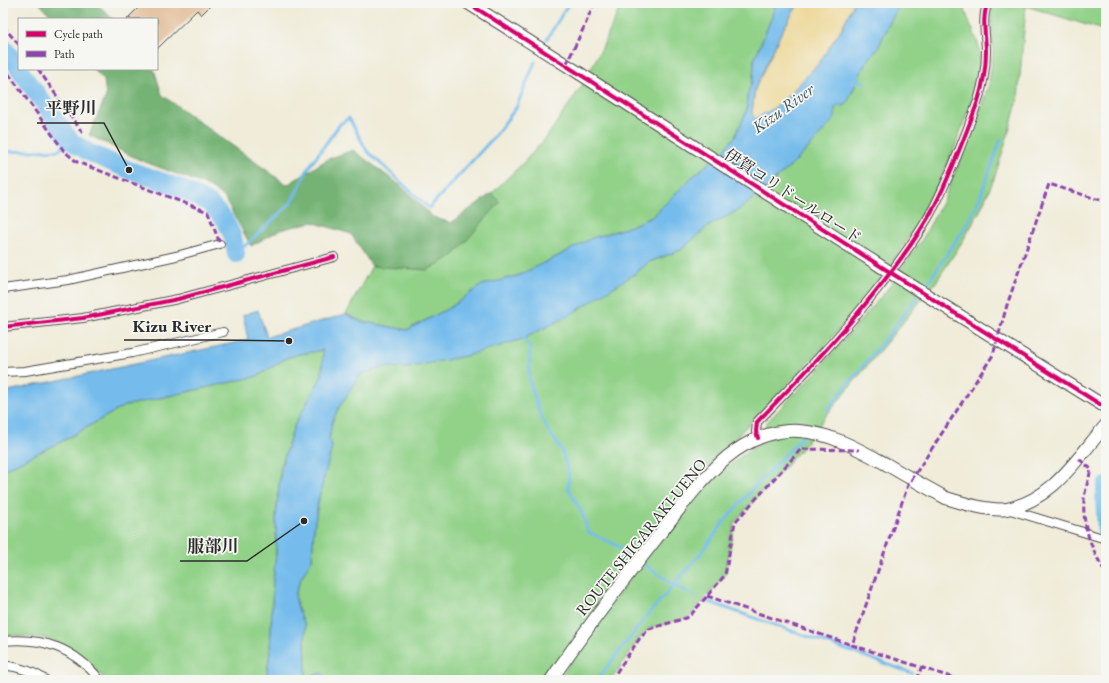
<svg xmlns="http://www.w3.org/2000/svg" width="1109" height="683" font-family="'EB Garamond','Noto Serif JP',serif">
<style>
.green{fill:#91d188;stroke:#5e7e5a}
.forest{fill:#74b374;stroke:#506f50}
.sand{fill:#eeda9e;stroke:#8c8264}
.water{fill:#74bcec;stroke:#50748c}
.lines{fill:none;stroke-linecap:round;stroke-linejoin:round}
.stream{stroke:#74bcec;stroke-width:3}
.river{stroke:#74bcec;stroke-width:18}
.building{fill:#e0b993}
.street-casing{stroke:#494845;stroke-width:10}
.secondary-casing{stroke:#494845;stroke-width:14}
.street{stroke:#fff;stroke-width:8}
.secondary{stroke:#fff;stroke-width:12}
.secondary-bridge-casing{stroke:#494845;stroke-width:14;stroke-linecap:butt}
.secondary-bridge{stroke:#fff;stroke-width:12}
.quiet{stroke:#8e44ad;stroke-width:3;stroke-dasharray:6 3;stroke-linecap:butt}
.cycleway-casing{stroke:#f6f6f2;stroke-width:6}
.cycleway{stroke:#d6006c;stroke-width:4}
.labels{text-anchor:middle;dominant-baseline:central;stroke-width:3.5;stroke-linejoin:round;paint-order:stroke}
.street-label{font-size:16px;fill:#2b2b2b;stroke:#f6f6f2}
.water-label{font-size:17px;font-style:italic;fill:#415665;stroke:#f6f6f2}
.leader{fill:none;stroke:#2b2b2b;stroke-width:1.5}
.callout-dot{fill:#2b2b2b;stroke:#f6f6f2;stroke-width:1.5}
.callout-label{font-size:17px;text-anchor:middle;font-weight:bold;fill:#2b2b2b;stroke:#f6f6f2;stroke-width:3.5;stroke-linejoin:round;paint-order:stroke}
</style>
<rect width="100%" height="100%" fill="#f6f6f2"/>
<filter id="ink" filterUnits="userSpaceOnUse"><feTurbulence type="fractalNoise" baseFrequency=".025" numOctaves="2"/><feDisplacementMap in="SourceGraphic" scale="8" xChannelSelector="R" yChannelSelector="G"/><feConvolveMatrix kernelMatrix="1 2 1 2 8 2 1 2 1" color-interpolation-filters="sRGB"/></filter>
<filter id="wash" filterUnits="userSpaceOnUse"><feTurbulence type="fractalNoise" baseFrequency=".012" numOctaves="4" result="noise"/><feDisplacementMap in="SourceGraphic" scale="16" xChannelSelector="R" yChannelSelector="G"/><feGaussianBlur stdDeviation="0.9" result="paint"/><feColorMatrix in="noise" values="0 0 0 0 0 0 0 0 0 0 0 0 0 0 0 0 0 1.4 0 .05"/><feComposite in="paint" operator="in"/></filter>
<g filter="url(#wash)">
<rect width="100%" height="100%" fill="#f0ecd9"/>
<!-- green -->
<path class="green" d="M 622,3 L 776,3 L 771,19 L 754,60 L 753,78 L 747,96 L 747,110 L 735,137 L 721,153 L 691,178 L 652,217 L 626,228 L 592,238 L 558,256 L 517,276 L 482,285 L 451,307 L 407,330 L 360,321 L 346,314 L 372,266 L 428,270 L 500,202 L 492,193 L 524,162 L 546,138 L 583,84 L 602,48 Z
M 901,3 L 962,3 L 979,46 L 980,65 L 972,99 L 956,144 L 932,199 L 907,241 L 873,290 L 829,341 L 715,459 L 672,508 L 545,680 L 326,680 L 321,673 L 306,677 L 305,625 L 298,609 L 295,595 L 301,578 L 312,559 L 314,528 L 332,422 L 339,407 L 361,374 L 385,367 L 407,368 L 636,273 L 649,262 L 681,250 L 707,227 L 742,208 L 793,164 L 814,142 L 835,107 L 846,105 L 865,64 L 878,48 L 891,20 Z
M 995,3 L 1106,3 L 1106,31 L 1026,6 L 1018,99 L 1008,135 L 994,179 L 980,211 L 962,242 L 936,282 L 918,304 L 825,417 L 801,449 L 735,522 L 725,575 L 689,617 L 648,629 L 640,638 L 611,680 L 558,680 L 633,574 L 691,503 L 716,476 L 748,451 L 765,442 L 766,423 L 816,372 L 886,291 L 923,238 L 945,197 L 978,116 L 989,84 L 993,52 L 991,11 Z
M 324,350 L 322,376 L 294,426 L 281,467 L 276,516 L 276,553 L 273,583 L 270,652 L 266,680 L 105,680 L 101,675 L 76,651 L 45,638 L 7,635 L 3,636 L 3,470 L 61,442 L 124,406 L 258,376 L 286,358 L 300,354 Z"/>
<!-- forest -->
<path class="forest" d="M 39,3 L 96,3 L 113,19 L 54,19 Z
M 93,69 L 154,69 L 162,95 L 287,185 L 328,159 L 353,150 L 401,186 L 433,217 L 451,223 L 492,193 L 500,202 L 454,255 L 428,270 L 372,266 L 351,234 L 312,222 L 280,230 L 251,246 L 224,197 L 206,185 L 140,160 L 89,135 L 106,96 L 104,80 Z"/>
<!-- sand -->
<path class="sand" d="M 797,3 L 854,3 L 842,28 L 819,63 L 779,106 L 755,119 L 752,113 L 755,89 L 781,33 L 797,6 Z"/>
<!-- water -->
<path class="water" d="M 776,3 L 797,3 L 797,6 L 781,33 L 755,89 L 752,113 L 755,119 L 779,105 L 819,63 L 842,28 L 854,3 L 901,3 L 891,20 L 878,48 L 865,64 L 846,105 L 835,107 L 835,118 L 814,142 L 793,164 L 742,208 L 707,227 L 681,250 L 649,262 L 636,273 L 570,315 L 523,339 L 466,356 L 406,368 L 385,367 L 361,374 L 339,407 L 332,422 L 329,440 L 332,447 L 318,502 L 314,528 L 312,559 L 301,578 L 295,595 L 298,609 L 305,625 L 306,677 L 322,673 L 326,680 L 266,679 L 270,652 L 273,583 L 276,553 L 276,516 L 281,467 L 294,426 L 322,376 L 323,350 L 300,354 L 286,358 L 258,376 L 124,406 L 61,442 L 3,470 L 3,392 L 248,340 L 243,315 L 258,310 L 267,337 L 346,314 L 360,321 L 407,330 L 451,307 L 482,285 L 517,276 L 558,256 L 592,238 L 626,228 L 652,217 L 691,178 L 721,153 L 735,137 L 747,110 L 747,96 L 753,78 L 754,60 L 771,19 Z"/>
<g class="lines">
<!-- stream -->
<path class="stream" d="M 547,39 L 569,3
M 854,77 L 865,83
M 3,152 L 59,150 L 71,141
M 236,254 L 291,203 L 309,167 L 340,124 L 349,118 L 367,151 L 429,208 L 494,137 L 516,108 L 535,62
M 923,290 L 966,226 L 979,200 L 1001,140
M 521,336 L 530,348 L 529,379 L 539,412 L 546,427 L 562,451 L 569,474 L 568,488 L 582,513 L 588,532 L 616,545 L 627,553
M 827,410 L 890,333 L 919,294
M 645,565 L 674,585 L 695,596
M 706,601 L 912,673
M 928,677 L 939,680
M 597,680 L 646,617 L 699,556 L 723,523 L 755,486 L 802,437"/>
<!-- river -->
<path class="river" d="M 3,47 L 19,68
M 19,69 L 71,141 L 88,152 L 129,170 L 178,187 L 209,203 L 225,220 L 233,237 L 236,254
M 1106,486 L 1104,497 L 1106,531"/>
</g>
<g id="blocks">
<!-- building -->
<path class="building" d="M 134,3 L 213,3 L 201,15 L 197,10 L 157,49 L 157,19 L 127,19 L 138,8 Z"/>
</g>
</g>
<g filter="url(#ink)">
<use href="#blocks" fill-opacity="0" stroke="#494845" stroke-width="1"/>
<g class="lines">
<!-- street casing -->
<g class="street-casing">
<path id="street" d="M 3,289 L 68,280 L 176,256 L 220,244
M 3,327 L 83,318 L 178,299 L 334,257
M 3,372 L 25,371 L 132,353 L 223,332
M 758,438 L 756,432 L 757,422 C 798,380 839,338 875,292 C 897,265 919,236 935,205 C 952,172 965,136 978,101 C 983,85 986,68 986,51 C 986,36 981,17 988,3
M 1007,509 L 1106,539
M 3,641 C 43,637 74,648 100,680
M 3,665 C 19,667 33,671 46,680"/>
</g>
<!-- secondary casing -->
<g class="secondary-casing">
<path id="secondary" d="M 468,3 L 579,73
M 551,680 C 585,630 622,582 659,535 C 680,508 701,479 727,457 C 747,441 773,429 799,431 C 831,433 858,449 886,464 C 906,476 926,487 946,498 C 962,503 991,512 1007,509 C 1054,499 1077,458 1106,425"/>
</g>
<!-- street -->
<use href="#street" class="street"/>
<!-- secondary -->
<use href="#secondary" class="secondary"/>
<!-- secondary-bridge casing -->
<g class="secondary-bridge-casing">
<path id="secondary-bridge" d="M 579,73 L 896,276 L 1104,406"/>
</g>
<!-- secondary-bridge -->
<use href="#secondary-bridge" class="secondary-bridge"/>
<!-- quiet -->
<path class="quiet" d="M 3,26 L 19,45
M 566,65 L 585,25 L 594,3
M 3,66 L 64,151 L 77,162 L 208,212 L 220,244
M 38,69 L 84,135
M 1079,459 L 1091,469 C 1089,479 1085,489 1084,500 C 1082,526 1092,551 1106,573
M 707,596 L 852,645
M 611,680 L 640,638 L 649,629 L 689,617 L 725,575 L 735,522 L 801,449 L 859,450
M 917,680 L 921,668
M 960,680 L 852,645 L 908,485 L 912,479 L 993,355 L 1007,305 L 1049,184 L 1106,202"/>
<!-- cycleway casing -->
<g class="cycleway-casing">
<path id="cycleway" d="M 468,3 L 896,276 L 1106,408
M 3,327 L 83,318 L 178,299 L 334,257
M 758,438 L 756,432 L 757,422 C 798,380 839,338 875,292 C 897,265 919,236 935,205 C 952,172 965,136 978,101 C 983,85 986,68 986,51 C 986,36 981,17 988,3"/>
</g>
<!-- cycleway -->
<use href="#cycleway" class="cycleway"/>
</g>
</g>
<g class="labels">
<!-- street labels -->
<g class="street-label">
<text transform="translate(793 196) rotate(33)">伊賀コリドールロード</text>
<text transform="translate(641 537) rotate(-51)">ROUTE SHIGARAKI-UENO</text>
</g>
<!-- water labels -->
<g class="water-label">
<text transform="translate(783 108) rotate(-36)">Kizu River</text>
</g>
</g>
<!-- callouts -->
<path class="leader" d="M129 170L104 123H37M289 341L219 340H124M304 521L247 561H180"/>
<g class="callout-dot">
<circle cx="129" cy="170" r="4"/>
<circle cx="289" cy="341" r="4"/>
<circle cx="304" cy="521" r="4"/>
</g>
<g class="callout-label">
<text x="71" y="114">平野川</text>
<text x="172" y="332">Kizu River</text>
<text x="213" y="552">服部川</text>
</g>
<!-- margin -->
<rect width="1109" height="683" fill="none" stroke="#f6f6f2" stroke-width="16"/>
<!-- legend -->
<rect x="18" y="18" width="140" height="52" fill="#f6f6f2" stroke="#a5a5a2"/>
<rect x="26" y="31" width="20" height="6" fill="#d6006c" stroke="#a5a5a2"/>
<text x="54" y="38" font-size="12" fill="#2b2b2b">Cycle path</text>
<rect x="26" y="51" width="20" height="6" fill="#8e44ad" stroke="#a5a5a2"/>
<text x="54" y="58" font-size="12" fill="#2b2b2b">Path</text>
</svg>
